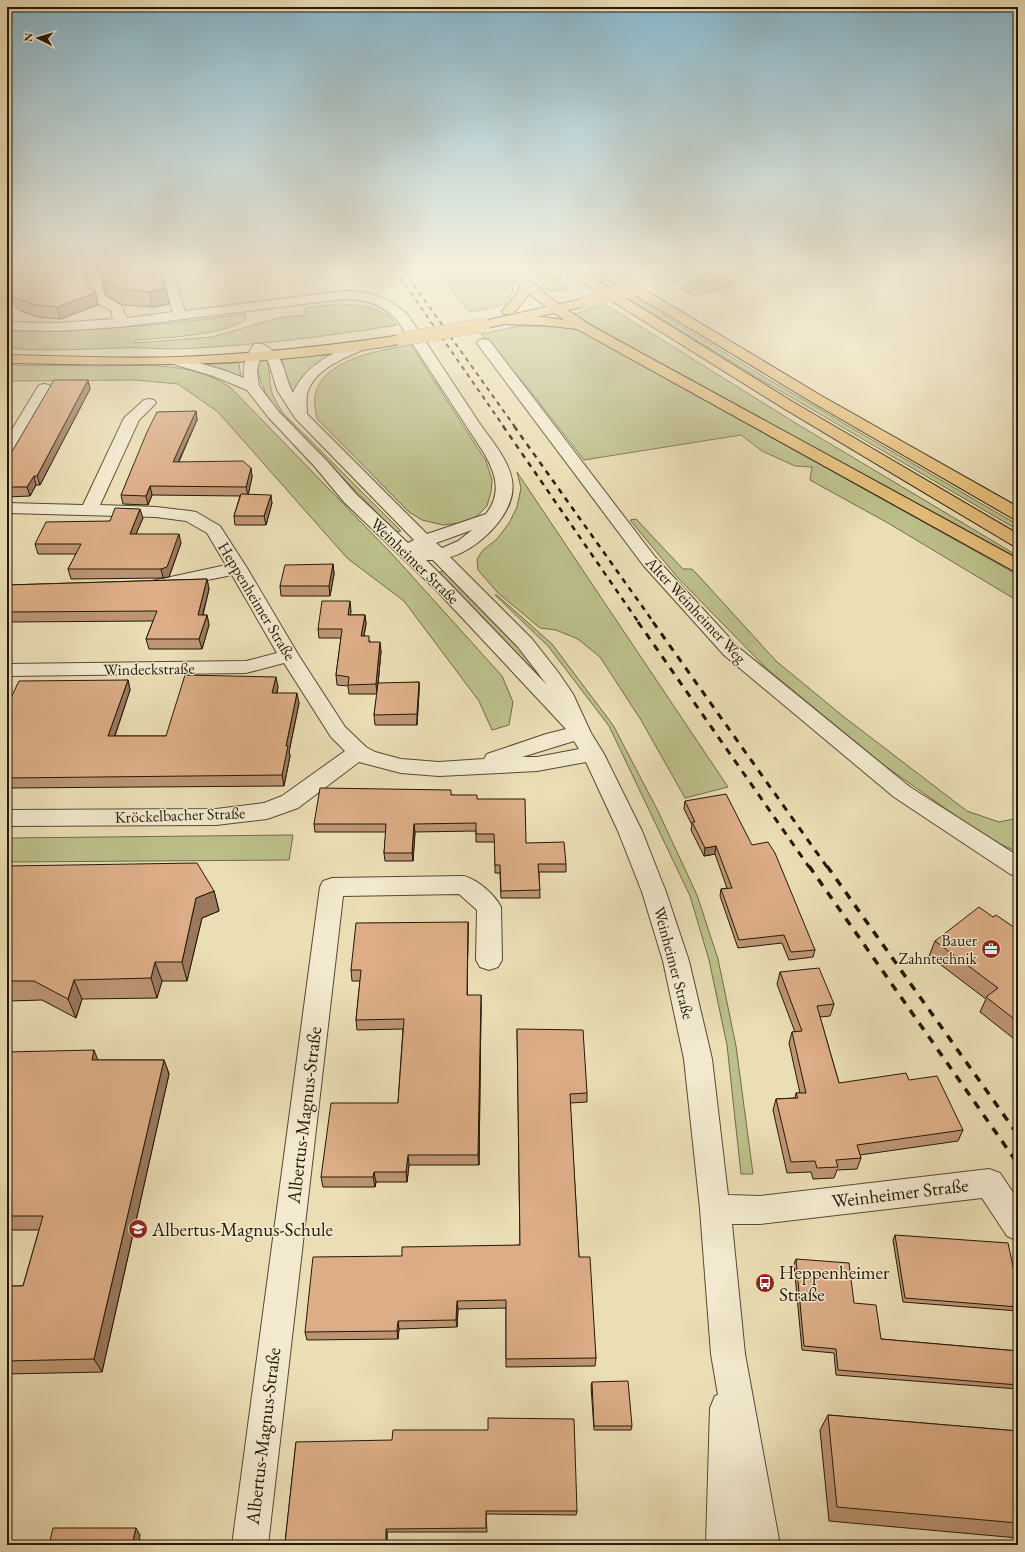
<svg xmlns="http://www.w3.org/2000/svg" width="1025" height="1552" font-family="'EB Garamond',serif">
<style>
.green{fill:#bcbf8a;stroke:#706c4a}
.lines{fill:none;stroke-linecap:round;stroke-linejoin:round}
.minor-casing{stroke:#564a34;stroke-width:2}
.major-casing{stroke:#251909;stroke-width:2}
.highway-casing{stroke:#251909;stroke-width:2}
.minor{fill:#f2e9ce;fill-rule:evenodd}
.major{fill:#e6be7a;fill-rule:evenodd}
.highway{fill:#e6be7a;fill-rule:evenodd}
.rail-far3{stroke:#251909;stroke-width:2;stroke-dasharray:4.5 4.5;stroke-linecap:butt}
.rail-far2{stroke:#251909;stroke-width:2.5;stroke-dasharray:5.5 5.5;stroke-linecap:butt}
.rail-far1{stroke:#251909;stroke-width:3;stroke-dasharray:7 7;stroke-linecap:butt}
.rail{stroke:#251909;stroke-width:3.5;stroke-dasharray:8 8;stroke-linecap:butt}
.major-bridge-casing{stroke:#251909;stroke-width:14;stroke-linecap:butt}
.major-bridge{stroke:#e6be7a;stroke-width:14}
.wall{fill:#bd9573;stroke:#251909}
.shaded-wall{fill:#9a795e;stroke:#251909}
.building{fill:#dcad86;stroke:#251909}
.labels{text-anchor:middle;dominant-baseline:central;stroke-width:3;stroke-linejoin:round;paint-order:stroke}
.street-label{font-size:16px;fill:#251909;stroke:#f2e9ce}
.poi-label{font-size:16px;fill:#251909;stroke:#f2e9ce;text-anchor:end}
.near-street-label{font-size:19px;fill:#251909;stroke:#f2e9ce}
.near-poi-label{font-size:19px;fill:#251909;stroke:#f2e9ce;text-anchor:start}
</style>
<rect width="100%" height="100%" fill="#ebddb4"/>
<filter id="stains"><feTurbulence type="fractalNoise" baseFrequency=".005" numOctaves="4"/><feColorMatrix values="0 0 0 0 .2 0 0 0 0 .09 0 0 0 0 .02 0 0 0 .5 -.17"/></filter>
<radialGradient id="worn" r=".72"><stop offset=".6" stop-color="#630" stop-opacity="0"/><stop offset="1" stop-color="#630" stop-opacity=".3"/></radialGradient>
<!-- green -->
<path class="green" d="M 436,270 L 546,270 L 563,282 L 567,289 C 546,294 545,290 528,279 L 512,283 C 518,307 486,309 469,312 Z
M 582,270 L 590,270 L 766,378 L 1018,525 L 1018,530 L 760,379 Z
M 715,270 L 768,270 L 752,280 L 696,296 L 679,288 L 699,276 Z
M 338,304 C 359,305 383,306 397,325 C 324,337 250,346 177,349 C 158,349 138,347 119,348 C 82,349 44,352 7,348 L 7,331 L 12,329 C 49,330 86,329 122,327 C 164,325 205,319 246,314 L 246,319 C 228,335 163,338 137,340 L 134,343 L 212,337 L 278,318 L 304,315 L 305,308 Z
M 604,305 L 608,306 L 802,427 L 1018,556 L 1018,561 L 628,346 L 576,316 L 574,314 Z
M 552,324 L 576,330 L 591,336 L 1018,575 L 1018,601 L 888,523 L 810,480 L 812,467 L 795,466 L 762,451 L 741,435 L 584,460 L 527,387 L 481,334 L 519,326 L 551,327 Z
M 411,345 L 486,461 L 492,480 L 491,492 L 487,506 L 476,517 L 460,523 L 443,525 L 422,520 L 409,512 L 317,419 C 315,409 313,398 317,389 C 327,359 384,349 411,345 Z
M 337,353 C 320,362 300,372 294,391 L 289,391 L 282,359 Z
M 267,360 C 270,370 269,379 271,389 C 273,398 278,405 283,413 L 401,531 L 396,532 L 275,409 C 265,394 259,381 257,363 L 261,361 Z
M 239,363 L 241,379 L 208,366 L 210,364 Z
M 7,365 C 36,365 66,366 95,366 C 141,366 191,360 231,388 L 393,555 L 502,676 L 513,702 L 509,725 L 492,730 L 479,701 L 404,601 L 347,558 L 218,412 L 178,384 L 135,380 L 7,381 Z
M 517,472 L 728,787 L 685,798 L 641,720 L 600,657 L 578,639 L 556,630 L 540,628 L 497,592 L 478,570 L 477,559 L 483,550 L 497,539 L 509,523 L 517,507 L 521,488 Z
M 636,519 L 683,569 L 692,569 L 697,574 L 776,661 L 844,717 L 967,811 L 999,822 L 1018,818 L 1018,852 L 989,839 L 885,766 L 767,669 L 678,578 L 630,520 Z
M 443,571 L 516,645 L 565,703 L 437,573 Z
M 495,595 L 497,595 L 552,644 L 613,725 L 658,811 L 697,895 L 718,959 L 736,1046 L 753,1174 L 741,1174 L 727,1045 L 709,960 L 690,896 L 609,726 L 548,646 Z
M 293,835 L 289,860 L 7,862 L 7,838 Z"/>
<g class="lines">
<!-- minor casing -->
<g class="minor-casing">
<path id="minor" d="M 113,270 L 151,270 L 149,273 L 145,274 L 101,279 L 105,296 L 121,305 L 127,318 L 173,312 L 160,270 L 172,270 L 185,311 L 344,291 C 371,292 386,296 407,314 C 430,348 453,383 476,418 C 488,437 508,457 512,480 C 518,512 478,550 450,557 L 532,639 L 558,672 L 573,694 L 591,733 L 604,754 L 642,831 L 666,892 L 689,961 L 712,1059 L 728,1195 L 760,1196 L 989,1169 L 1000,1173 L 1018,1200 L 1018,1241 L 1007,1236 L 982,1198 L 760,1224 L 732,1224 L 745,1354 L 780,1545 L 744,1545 L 743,1539 L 742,1545 L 706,1545 L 710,1408 L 715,1396 L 718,1395 L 711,1354 L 700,1209 L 684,1059 L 663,961 L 642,892 L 618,831 L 586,762 L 537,771 L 439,776 L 401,773 L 359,762 L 298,808 L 267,819 L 216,825 L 7,826 L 7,810 L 216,809 L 264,803 L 282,796 L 345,751 L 331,737 L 284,663 L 246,673 L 7,676 L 7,664 L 246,661 L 277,653 L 232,575 L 158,590 L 152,589 L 149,585 L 152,581 L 226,565 L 207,533 L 186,521 L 156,517 L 7,513 L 7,503 L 83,505 L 124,418 L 144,400 L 149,399 L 154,400 L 156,403 L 139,420 L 100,505 L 156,507 L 190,511 L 196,512 L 220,526 L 247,568 L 299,656 L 345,727 L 366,747 L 375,752 L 401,759 L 439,762 L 484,759 L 487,754 L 546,734 L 566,729 L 437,591 L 344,502 L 315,467 L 269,418 L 247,390 L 213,376 L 173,364 L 171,361 L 173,358 L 178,357 L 223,370 L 244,378 C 242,365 247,355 254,344 C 261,343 264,344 269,348 C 286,359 284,377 293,393 C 305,366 329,355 355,343 L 360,342 L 365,343 L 367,346 L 365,349 C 344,358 312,370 307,395 C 306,401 307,408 307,414 L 427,534 L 486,514 C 502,493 496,474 484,453 L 397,320 C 379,303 368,300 344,299 L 120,327 L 58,331 L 7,330 L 7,322 L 58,323 L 113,319 L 111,310 C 92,302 90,295 88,276 L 90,273 ZM 261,355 L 266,358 L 269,363 L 277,390 L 295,418 L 414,540 L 408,543 L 356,494 L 327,461 L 279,412 L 259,386 L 257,370 ZM 472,530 L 458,541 L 442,548 L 436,543 ZM 426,560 L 433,560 L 518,647 L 547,685 L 449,583 ZM 574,741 L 579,749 L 537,757 L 522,757 Z
M 484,339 L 489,340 L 655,557 L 738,647 L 910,787 L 1018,856 L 1018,877 L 1010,874 L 894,797 L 724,655 L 643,565 L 479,346 L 477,343 L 479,340 Z
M 44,384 L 49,385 L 51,388 L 15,451 L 13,454 L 7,456 L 7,438 L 37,388 L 39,385 Z
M 464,876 C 478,880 494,894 501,907 L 502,960 L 498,967 L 489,970 L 480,967 L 476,960 L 477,910 L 459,894 L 343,896 L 268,1545 L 232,1545 L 320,887 L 323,881 L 332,878 Z"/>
</g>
<!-- major casing -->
<g class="major-casing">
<path id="major" d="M 681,270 L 698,270 L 696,273 L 669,283 L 661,283 L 659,280 L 661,277 Z
M 586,298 L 591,299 L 592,302 L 591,305 L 483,329 L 478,328 L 476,325 L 478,322 L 483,321 Z
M 402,335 L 407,336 L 409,339 L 407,342 C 376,350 342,352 311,356 C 209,367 109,365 7,363 L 7,355 C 64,356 122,359 179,357 C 254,354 328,346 402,335 Z"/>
</g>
<!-- highway casing -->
<g class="highway-casing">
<path id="highway" d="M 503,270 L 516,270 L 552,299 L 588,324 L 1018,559 L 1018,571 L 1012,570 L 577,329 L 542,325 L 501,324 L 499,321 L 501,318 L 506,317 L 542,317 L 564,320 L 529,294 L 513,314 L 503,314 L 502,311 L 516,295 L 520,286 Z
M 565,270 L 580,270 L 793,402 L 1018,534 L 1018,546 L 1012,545 L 783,408 L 567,273 Z
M 597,270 L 612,270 L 820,395 L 1018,507 L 1018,519 L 1012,518 L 810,401 L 599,273 Z"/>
</g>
<!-- minor -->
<use href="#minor" class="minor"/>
<!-- major -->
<use href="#major" class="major"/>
<!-- highway -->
<use href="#highway" class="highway"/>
<!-- rail-far3 -->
<path class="rail-far3" d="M 395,270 L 504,427
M 403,270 L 515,427"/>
<!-- rail-far2 -->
<path class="rail-far2" d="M 503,426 L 639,623
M 514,426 L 654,623"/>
<!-- rail-far1 -->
<path class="rail-far1" d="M 638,622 L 809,867
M 653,622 L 827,867"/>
<!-- rail -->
<path class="rail" d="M 809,866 L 1018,1164
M 827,866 L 1018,1135"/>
<!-- major-bridge casing -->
<g class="major-bridge-casing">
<path id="major-bridge" d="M 586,302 L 665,280
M 402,339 L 483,325"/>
</g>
<!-- major-bridge -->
<use href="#major-bridge" class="major-bridge"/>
</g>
<!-- wall -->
<path class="wall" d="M 9,270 L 148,270 L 166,288 L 169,304 L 152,307 L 123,305 L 106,295 L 101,271 L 89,272 L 87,276 L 88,283 L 98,305 L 60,319 L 38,317 L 21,311 L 16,307 L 13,303 L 10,291 Z
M 88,380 L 90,389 L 40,485 L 36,485 L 30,496 L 7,497 L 7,460 Z
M 196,411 L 197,420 L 179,462 L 251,468 L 252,477 L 248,494 L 272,503 L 266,525 L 235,525 L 234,516 L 240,496 L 152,495 L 148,505 L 123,504 L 121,495 Z
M 143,518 L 136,534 L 181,543 L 169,577 L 163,578 L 71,579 L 68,569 L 76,554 L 38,554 L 35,544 L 110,521 Z
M 333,564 L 334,574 L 330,596 L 281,596 L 280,586 Z
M 207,579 L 209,589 L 203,615 L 207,615 L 209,625 L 202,649 L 149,649 L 146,639 L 153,621 L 7,622 L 7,585 Z
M 351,611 L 350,615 L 365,615 L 366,624 L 364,636 L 381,651 L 378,685 L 419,682 L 419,692 L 417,725 L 375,725 L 374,715 L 377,694 L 349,694 L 348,686 L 337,685 L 336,675 L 341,638 L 319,638 L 318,629 Z
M 128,680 L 130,690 L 115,736 L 166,736 L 278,687 L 277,693 L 299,703 L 289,752 L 290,756 L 284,786 L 7,788 L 7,706 Z
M 452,795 L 477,799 L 526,843 L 566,864 L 566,872 L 539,872 L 540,898 L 501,898 L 500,873 L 495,873 L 495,842 L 476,842 L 476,831 L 415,832 L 413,861 L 385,861 L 384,853 L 386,832 L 315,832 L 314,824 Z
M 685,801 L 752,845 L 815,950 L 813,957 L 789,960 L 782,943 L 738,948 L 720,896 L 721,889 L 727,888 L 715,854 L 704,856 L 691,830 L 692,825 L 684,809 Z
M 7,866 L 214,891 L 219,911 L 202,918 L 187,981 L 162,981 L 157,998 L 82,999 L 76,1018 L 42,1000 L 9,1001 L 7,1008 Z
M 993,917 L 1018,930 L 1018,1042 L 980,1012 L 986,999 L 929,956 L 935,941 Z
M 468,922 L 467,995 L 481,1006 L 479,1165 L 409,1165 L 407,1182 L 376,1182 L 375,1187 L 323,1187 L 321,1177 L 398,1103 L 403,1029 L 357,1030 L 356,1020 L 360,981 L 352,981 L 351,970 Z
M 780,972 L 834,1004 L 830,1016 L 820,1017 L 839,1083 L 909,1080 L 963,1130 L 958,1141 L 860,1155 L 861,1158 L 857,1169 L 837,1170 L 834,1178 L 813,1179 L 811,1172 L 787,1173 L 773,1110 L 776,1099 L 795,1098 L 796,1093 L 800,1093 L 789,1043 L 792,1032 L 795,1032 L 777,984 Z
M 517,1029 L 587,1093 L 587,1102 L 570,1103 L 579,1257 L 596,1358 L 595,1366 L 506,1367 L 506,1308 L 458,1309 L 457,1327 L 399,1329 L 398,1339 L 307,1340 L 305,1332 L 402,1256 L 520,1245 Z
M 7,1052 L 98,1060 L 164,1060 L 169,1074 L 102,1372 L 7,1374 L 7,1286 L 23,1286 L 39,1230 L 7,1230 Z
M 895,1235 L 1018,1289 L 1018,1311 L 903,1302 L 893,1240 Z
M 796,1259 L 854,1303 L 881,1339 L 1018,1351 L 1018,1389 L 836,1375 L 834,1353 L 802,1350 L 794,1264 Z
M 592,1382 L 632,1426 L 631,1430 L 594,1430 L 591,1386 Z
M 828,1415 L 1018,1431 L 1018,1538 L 829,1521 L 820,1430 Z
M 296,1442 L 577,1511 L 576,1515 L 486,1514 L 487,1532 L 387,1532 L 387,1545 L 286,1545 L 285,1543 Z"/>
<!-- shaded-wall -->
<path class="shaded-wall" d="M 85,270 L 109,270 L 89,272 L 87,276 L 90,293 Z
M 166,288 L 169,304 L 152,307 L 149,292 Z
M 96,293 L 98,305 L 60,319 L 57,307 Z
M 88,380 L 90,389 L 40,485 L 37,476 Z
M 196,411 L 197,420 L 174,471 L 173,462 Z
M 251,468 L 252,477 L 248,496 L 246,487 Z
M 34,476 L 36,485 L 30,496 L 27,487 Z
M 150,486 L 152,495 L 148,505 L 146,496 Z
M 271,495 L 272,503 L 266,525 L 264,516 Z
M 140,509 L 143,518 L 132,543 L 130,534 Z
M 179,534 L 181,543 L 169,577 L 163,578 L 161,569 Z
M 333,564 L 334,574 L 330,596 L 329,586 Z
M 207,579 L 209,589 L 200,625 L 198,615 Z
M 350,601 L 351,611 L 349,624 L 348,615 Z
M 207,615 L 209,625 L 202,649 L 199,639 Z
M 365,615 L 366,624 L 362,645 L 361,636 Z
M 380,642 L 381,651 L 377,694 L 376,684 Z
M 276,677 L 278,687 L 274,703 L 272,693 Z
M 128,680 L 130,690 L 111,747 L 108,736 Z
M 419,682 L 419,692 L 417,725 L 417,714 Z
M 297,693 L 299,703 L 289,752 L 290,756 L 284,786 L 282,775 L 286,746 Z
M 414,824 L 415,832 L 413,861 L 412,853 Z
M 716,846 L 715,854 L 704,856 L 705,848 Z
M 214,891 L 219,911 L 202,918 L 187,981 L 182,962 L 196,898 Z
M 468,922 L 468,933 L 467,1006 L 467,995 Z
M 155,962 L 162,981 L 157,998 L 151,978 Z
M 74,980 L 82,999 L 76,1018 L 68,999 Z
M 7,995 L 9,1001 L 7,1008 Z
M 481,995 L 481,1006 L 479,1165 L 478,1155 Z
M 94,1050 L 100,1065 L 92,1060 Z
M 164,1060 L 169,1074 L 102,1372 L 94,1359 Z
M 408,1155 L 409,1165 L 407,1182 L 406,1172 Z
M 374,1172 L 376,1182 L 375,1187 L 373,1177 Z
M 457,1301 L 458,1309 L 457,1327 L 456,1320 Z
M 398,1321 L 399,1329 L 398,1339 L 397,1331 Z
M 136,1528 L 140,1535 L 139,1545 L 132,1545 Z
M 386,1529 L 387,1532 L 387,1545 L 386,1541 Z"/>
<!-- building -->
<path class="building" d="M 9,270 L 85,270 L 87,282 L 96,293 L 57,307 L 35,305 L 18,299 L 13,295 L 10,291 Z
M 101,270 L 148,270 L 163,280 L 166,288 L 149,292 L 119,289 L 103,280 Z
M 54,380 L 88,380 L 37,476 L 34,476 L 27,487 L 7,487 L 7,460 Z
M 196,411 L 173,462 L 243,461 L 251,468 L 246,487 L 150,486 L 146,496 L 121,495 L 147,432 L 157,412 Z
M 241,494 L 271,495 L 264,516 L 234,516 Z
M 115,508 L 140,509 L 130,534 L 179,534 L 167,567 L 161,569 L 68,569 L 81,544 L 35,544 L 46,522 L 110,521 Z
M 333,564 L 329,586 L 280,586 L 285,565 Z
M 207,579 L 198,615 L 207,615 L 199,639 L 146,639 L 157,611 L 7,612 L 7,585 Z
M 322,601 L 350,601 L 348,615 L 365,615 L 361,636 L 369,636 L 369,642 L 380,642 L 376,684 L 348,685 L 349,677 L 336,675 L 342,629 L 318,629 Z
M 185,675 L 276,677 L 272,693 L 297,693 L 286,746 L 288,746 L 282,775 L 7,778 L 7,706 L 19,681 L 128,680 L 108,736 L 166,736 Z
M 419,682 L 417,714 L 374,715 L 378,683 Z
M 320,788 L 451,790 L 451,795 L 477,795 L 477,799 L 525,799 L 526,843 L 564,842 L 566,864 L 538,864 L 540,890 L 501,891 L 500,865 L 495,865 L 494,834 L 476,834 L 476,823 L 414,824 L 412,853 L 384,853 L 386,824 L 314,824 Z
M 726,794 L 752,845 L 768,842 L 775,853 L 815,950 L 791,952 L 784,935 L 739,940 L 721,889 L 732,888 L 716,846 L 705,848 L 692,822 L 695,822 L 685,801 Z
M 197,863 L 214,891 L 196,898 L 182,962 L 155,962 L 151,978 L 74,980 L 68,999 L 34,981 L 7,981 L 7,866 Z
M 979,907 L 993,917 L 996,915 L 1018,930 L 1018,1022 L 986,997 L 998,988 L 935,941 Z
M 468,922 L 467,995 L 481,995 L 478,1155 L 408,1155 L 406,1172 L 374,1172 L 373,1177 L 321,1177 L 331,1103 L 398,1103 L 404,1019 L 356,1020 L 361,970 L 351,970 L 356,923 Z
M 819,968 L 834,1004 L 817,1006 L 839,1083 L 906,1073 L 909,1080 L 937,1076 L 963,1130 L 857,1145 L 861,1158 L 836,1160 L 838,1167 L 817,1168 L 815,1161 L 791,1162 L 776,1099 L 798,1098 L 796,1093 L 806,1093 L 792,1032 L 802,1031 L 780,972 Z
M 517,1029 L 583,1030 L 587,1093 L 570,1094 L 579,1257 L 590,1257 L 596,1358 L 506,1359 L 506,1300 L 457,1301 L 456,1320 L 398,1321 L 397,1331 L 305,1332 L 313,1257 L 402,1256 L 402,1247 L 520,1245 Z
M 94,1050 L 92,1060 L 164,1060 L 94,1359 L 7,1361 L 7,1286 L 23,1286 L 43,1216 L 7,1216 L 7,1052 Z
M 895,1235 L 1008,1243 L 1018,1289 L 1018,1307 L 905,1298 Z
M 796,1259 L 849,1263 L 854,1303 L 876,1305 L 881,1339 L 1018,1351 L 1018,1385 L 838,1370 L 836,1349 L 804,1346 Z
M 628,1381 L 632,1426 L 594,1426 L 592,1382 Z
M 828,1415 L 1018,1431 L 1018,1523 L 837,1507 Z
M 488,1418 L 574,1419 L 577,1511 L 486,1511 L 486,1528 L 386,1529 L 386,1541 L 285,1543 L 296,1442 L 392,1440 L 393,1430 L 488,1430 Z
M 53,1528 L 136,1528 L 132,1545 L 49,1545 Z"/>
<!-- sky -->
<linearGradient id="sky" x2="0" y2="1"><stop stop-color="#88b8ce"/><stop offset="0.55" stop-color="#f6f0dd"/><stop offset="1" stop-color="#f6f0dd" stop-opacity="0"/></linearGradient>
<rect width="1025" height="487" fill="url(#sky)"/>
<!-- icons -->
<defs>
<g id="office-disc" transform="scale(1)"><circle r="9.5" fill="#8f2418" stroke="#f2e9ce"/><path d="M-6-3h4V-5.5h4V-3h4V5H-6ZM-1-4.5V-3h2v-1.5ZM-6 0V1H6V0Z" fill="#fff"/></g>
<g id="school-disc" transform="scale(1)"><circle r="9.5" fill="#8f2418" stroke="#f2e9ce"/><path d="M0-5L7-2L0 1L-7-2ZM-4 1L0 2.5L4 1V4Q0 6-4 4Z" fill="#fff"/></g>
<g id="bus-disc" transform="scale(1)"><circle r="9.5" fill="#8f2418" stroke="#f2e9ce"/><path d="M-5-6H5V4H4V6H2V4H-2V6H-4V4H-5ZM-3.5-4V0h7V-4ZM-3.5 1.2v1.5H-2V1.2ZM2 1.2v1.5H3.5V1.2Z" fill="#fff"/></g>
</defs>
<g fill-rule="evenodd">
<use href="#office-disc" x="991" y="949"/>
<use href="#school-disc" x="138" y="1229"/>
<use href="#bus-disc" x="765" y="1283"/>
</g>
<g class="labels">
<!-- street labels -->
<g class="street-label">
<text transform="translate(415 561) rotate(44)">Weinheimer Straße</text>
<text transform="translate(257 601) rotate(59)">Heppenheimer Straße</text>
<text transform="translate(696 610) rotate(47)">Alter Weinheimer Weg</text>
<text transform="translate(149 669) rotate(-1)">Windeckstraße</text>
<text transform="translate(180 815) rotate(-2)">Kröckelbacher Straße</text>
<text transform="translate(674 963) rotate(75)">Weinheimer Straße</text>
</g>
<!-- poi labels -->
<g class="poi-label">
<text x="977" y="940">Bauer<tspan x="977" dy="18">Zahntechnik</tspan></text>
</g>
<!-- near-street labels -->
<g class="near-street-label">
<text transform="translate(304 1115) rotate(-83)">Albertus-Magnus-Straße</text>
<text transform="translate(900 1193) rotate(-7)">Weinheimer Straße</text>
<text transform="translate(263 1436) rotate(-83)">Albertus-Magnus-Straße</text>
</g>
<!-- near-poi labels -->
<g class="near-poi-label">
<text x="152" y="1229">Albertus-Magnus-Schule</text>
<text x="779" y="1272">Heppenheimer<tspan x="779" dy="22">Straße</tspan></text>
</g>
</g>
<!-- margin -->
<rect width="1025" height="1552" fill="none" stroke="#ebddb4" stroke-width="24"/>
<rect x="8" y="8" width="1009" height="1536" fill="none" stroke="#251909" stroke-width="2"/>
<rect x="12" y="12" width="1001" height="1528" fill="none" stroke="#251909"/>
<!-- north arrow -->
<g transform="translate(38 38) rotate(275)" stroke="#f2e9ce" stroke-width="3" paint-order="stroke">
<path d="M0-3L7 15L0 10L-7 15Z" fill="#251909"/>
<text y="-6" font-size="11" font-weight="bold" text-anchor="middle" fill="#251909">N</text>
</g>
<rect width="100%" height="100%" filter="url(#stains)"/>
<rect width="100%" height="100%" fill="url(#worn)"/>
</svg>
